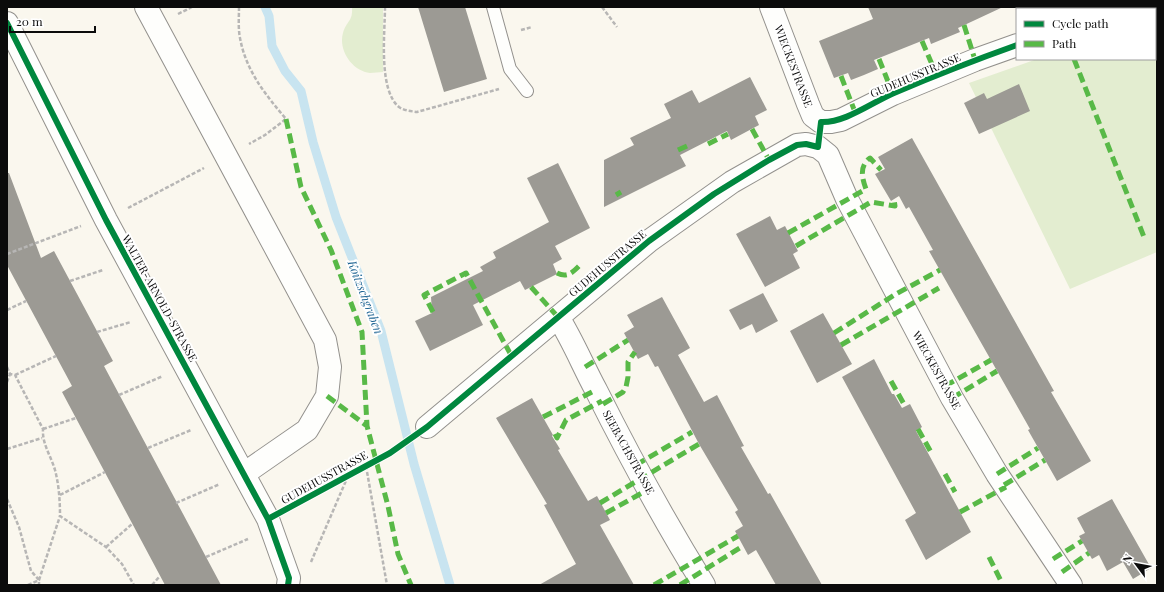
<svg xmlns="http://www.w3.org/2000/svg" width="1164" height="592" font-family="'Playfair Display',serif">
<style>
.green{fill:#e3edd0}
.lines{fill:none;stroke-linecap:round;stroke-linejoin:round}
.stream{stroke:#c8e4f0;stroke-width:9}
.building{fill:#9c9a94}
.lane-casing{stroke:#93918d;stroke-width:14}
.street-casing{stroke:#93918d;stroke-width:24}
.path{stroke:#b7b6b5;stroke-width:2.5;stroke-dasharray:4 2;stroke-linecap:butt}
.lane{stroke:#fefefc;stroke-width:12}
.street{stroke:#fefefc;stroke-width:22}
.quiet{stroke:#58b947;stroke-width:5;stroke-dasharray:10 5;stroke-linecap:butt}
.cycleway-casing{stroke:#fff;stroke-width:8}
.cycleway{stroke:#00873e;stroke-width:6}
.labels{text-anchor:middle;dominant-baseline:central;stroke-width:4;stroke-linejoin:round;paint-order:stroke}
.street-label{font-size:11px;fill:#0b0b0b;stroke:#fff}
.water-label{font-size:12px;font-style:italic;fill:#1e6493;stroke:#fff}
</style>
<rect width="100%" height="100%" fill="#faf7ee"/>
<!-- green -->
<path class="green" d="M 352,7 L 383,7 L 383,72 C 379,72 374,73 370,73 C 352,71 338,50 343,33 C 347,20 353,22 352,7 Z
M 1157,21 L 1157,252 L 1070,289 L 969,83 L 1037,59 L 1155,59 L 1155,22 Z"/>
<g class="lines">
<!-- stream -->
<path class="stream" d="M 265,7 L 269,16 L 272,46 L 285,71 L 301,91 L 313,142 L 336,217 L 381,331 L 414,464 L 450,585"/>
</g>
<!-- building -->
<path class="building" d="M 418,7 L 465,7 L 487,79 L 444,92 Z
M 868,7 L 1003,7 L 958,28 L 960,32 L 931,44 L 929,38 L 874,60 L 878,69 L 864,75 L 851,80 L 848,73 L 834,78 L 819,41 L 873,19 Z
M 750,77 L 767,110 L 755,116 L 759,125 L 731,140 L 727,131 L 680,155 L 686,166 L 604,207 L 604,160 L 634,145 L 630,138 L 671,118 L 664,104 L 692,90 L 699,103 Z
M 1019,84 L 1030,111 L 979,134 L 964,103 L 984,93 L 987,99 Z
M 912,138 L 1054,391 L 1051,392 L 1091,461 L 1057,481 L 1028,430 L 1030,429 L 929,251 L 933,250 L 909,207 L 906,209 L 899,196 L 891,201 L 875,174 L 885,169 L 878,157 Z
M 558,163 L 590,228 L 555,246 L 562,259 L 553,264 L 557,274 L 525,290 L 520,281 L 473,305 L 483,325 L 430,351 L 415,321 L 432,313 L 431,297 L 483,271 L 480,267 L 496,258 L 493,252 L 549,222 L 527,178 Z
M 7,173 L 9,173 L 41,258 L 54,251 L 113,361 L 104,366 L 221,585 L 165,585 L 62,392 L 72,386 L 7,265 Z
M 770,216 L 777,230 L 785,226 L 798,251 L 793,254 L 800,268 L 765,287 L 736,234 Z
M 763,293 L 778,321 L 756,333 L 752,324 L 740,330 L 729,310 Z
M 662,297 L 690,348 L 678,355 L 704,402 L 717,395 L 744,446 L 741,447 L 768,494 L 770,493 L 822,585 L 776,585 L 756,550 L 748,555 L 735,531 L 743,526 L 735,512 L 738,510 L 699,444 L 658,366 L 655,367 L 648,354 L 638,359 L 624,333 L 634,327 L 627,315 Z
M 823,313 L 852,364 L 817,383 L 790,331 Z
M 874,359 L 892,394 L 894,394 L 902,408 L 910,404 L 922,427 L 916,431 L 971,532 L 926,560 L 905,520 L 916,513 L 842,377 Z
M 532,398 L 553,435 L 552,436 L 560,449 L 558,450 L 588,501 L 597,496 L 610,520 L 600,525 L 634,585 L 539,585 L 576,564 L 544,505 L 547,504 L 496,418 Z
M 1112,499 L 1151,568 L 1133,579 L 1123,562 L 1107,571 L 1099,555 L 1092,559 L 1079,536 L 1085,533 L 1077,518 Z"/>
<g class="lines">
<!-- lane casing -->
<g class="lane-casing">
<path id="lane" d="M 493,7 L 510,69 L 527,91"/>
</g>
<!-- street casing -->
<g class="street-casing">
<path id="street" d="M 146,7 L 325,340 L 330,367 L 327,396 L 307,430 L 245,473
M 771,7 L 808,104 L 813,116 L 821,122 L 831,122 L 841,120 L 893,94 L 975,60 L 1017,45
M 1133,9 L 1140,7
M 7,23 L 106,220 L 268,519 L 289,578 L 288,585
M 558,317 C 573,341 583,366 596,390 C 629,456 665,522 704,585
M 427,427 L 649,241 L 732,182 L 797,145 L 806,144 L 818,147 L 828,155 L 847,199 L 952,398 L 997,474 L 1071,585"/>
</g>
<!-- path -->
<path class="path" d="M 239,7 C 239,17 238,28 240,38 C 246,71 265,94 286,119 L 265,135 L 249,144
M 385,7 C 385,32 378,90 399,107 C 405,111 411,111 417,112 L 499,89
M 602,7 L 617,27
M 178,14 L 192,7
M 521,30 L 532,27
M 128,208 L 204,168
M 7,254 L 81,226
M 70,281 L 103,270
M 7,310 L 26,301
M 97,332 L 131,322
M 7,367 L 10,374 L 15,375 L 43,429 C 42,444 51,456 55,470 C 59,485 60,501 60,516 L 106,547 L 122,564 L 134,585
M 15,375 L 56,356
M 7,382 L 10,374
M 119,395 L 163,376
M 43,429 L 76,418
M 148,448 L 191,430
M 7,449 L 42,438
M 366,466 L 387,585
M 60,495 L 105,472
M 7,499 L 19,527 L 31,571 L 39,580 L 39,585
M 176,503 L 220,484
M 290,507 L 390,453 L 406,442
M 106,547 L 132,524
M 206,557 L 248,539
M 311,562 L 348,476
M 28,585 L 39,580 L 60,516
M 152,585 L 160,576"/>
<!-- lane -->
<use href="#lane" class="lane"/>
<!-- street -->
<use href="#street" class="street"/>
<!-- quiet -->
<path class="quiet" d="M 1020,7 L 1021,9
M 1036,7 L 1037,9
M 1090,8 L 1090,7
M 964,25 L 975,60
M 922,41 L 937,76
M 879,59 L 893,94
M 1074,59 L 1144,237
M 841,76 L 855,112
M 286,119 L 301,187 L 331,250 L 362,332 L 367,426 L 388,506 L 398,554 L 411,585
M 752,129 L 769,160
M 708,144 L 728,134
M 678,150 L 687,146
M 616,195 L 621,192
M 788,233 L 866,189 C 862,178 859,166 870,158 L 881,170
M 796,246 L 871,202 L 895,206 L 894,199
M 557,273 C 567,278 572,273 579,266
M 531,287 L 558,317
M 433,312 L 424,295 L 466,273 L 511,355
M 834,333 L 896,294 L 940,270
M 841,345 L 939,288
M 585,367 L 628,340
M 891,381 L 905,406
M 945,386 L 991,360
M 327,396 L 367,426
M 952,398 L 997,371
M 603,404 L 623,392 L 626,387 L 628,377 L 628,362 L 635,352
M 543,417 L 596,390
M 918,429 L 932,454
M 555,434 L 557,438 L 566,420 L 602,401
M 636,465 L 692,432
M 945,474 L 955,492
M 997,474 L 1038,448
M 1004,485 L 1045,460
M 600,503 L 699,444
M 960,512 L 1006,487
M 606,513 L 649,489
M 989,557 L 1002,583
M 1053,559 L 1082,541
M 1062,572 L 1089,553
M 654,585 L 738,536
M 680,585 L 743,546"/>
<!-- cycleway casing -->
<g class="cycleway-casing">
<path id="cycleway" d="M 7,23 L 106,220 L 268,519 L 289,578 L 288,585
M 268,519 L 390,453 L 427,427 L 649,241 L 714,194 L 769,160 L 797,145 L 806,144 L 818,147 L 821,122 C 845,123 871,103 894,93 C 934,76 975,60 1017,45"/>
</g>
<!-- cycleway -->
<use href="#cycleway" class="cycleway"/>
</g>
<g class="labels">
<!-- street labels -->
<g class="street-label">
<text transform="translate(794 66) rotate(69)">WIECKESTRASSE</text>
<text transform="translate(915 75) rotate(-23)">GUDEHUSSTRASSE</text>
<text transform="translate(607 263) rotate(-40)">GUDEHUSSTRASSE</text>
<text transform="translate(160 298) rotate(61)">WALTER-ARNOLD-STRASSE</text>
<text transform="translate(937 370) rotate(61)">WIECKESTRASSE</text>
<text transform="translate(629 452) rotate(61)">SEEBACHSTRASSE</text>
<text transform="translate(324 477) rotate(-29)">GUDEHUSSTRASSE</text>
</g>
<!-- water labels -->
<g class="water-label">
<text transform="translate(366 297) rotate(69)">Koitzschgraben</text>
</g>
</g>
<!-- border -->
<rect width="1164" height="592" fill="none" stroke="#0b0b0b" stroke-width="16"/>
<!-- legend -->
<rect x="1016" y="8" width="140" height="52" fill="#ffffff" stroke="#9d9d9d"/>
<rect x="1024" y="21" width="20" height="6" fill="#00873e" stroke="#9d9d9d"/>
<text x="1052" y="28" font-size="12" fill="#0b0b0b">Cycle path</text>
<rect x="1024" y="41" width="20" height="6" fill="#58b947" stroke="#9d9d9d"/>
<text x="1052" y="48" font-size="12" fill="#0b0b0b">Path</text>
<!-- north arrow -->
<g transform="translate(1136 564) rotate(302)" stroke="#ffffff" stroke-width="3" paint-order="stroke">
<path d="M0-3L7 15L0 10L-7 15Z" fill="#0b0b0b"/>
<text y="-6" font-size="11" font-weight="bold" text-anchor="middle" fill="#0b0b0b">N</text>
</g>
<!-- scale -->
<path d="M10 26v6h85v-6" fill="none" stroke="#0b0b0b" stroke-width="2"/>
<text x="16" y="26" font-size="12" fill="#0b0b0b" stroke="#ffffff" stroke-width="3" paint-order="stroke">20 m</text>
</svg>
